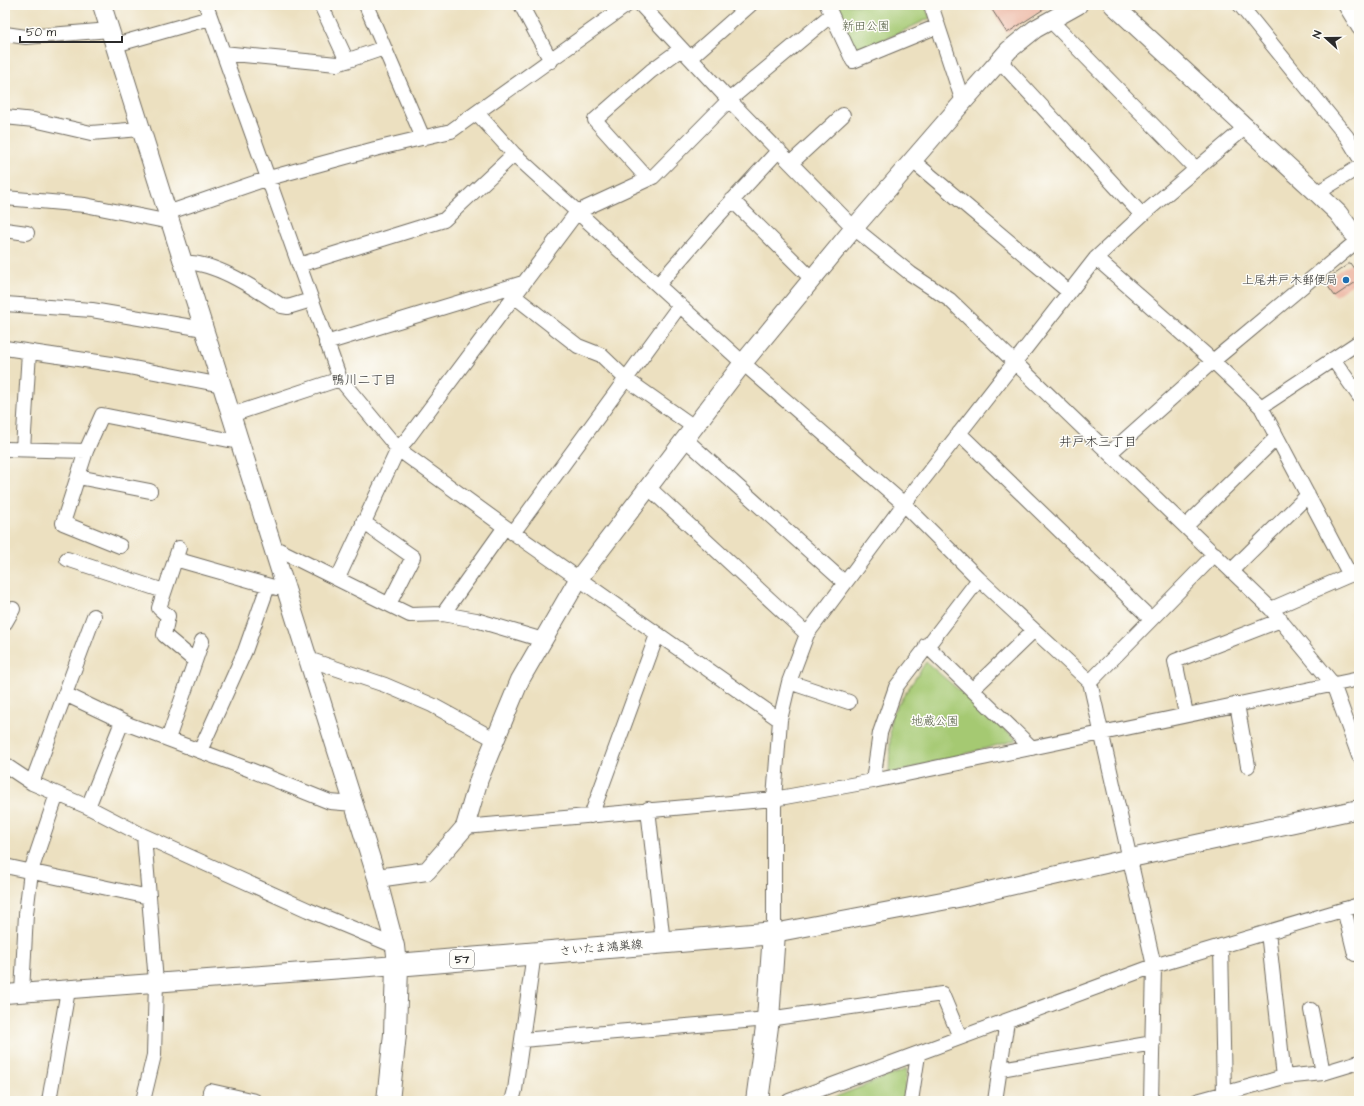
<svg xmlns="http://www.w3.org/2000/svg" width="1364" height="1106" font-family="'Architects Daughter','Klee One',sans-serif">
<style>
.green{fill:#a5c972;stroke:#687a4e}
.building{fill:#ebaf9a}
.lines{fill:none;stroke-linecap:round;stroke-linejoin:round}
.minor-casing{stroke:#6f6a5f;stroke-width:16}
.tertiary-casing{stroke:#6f6a5f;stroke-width:20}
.primary-casing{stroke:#6f6a5f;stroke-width:24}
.minor{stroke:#fff;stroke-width:14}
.tertiary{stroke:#fff;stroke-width:18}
.primary{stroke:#fff;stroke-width:22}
.poi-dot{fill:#1f6fb2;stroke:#fdfcf7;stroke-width:1.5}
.labels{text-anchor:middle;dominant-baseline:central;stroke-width:3;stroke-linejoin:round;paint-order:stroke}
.shield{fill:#fdfcf7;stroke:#6a6a68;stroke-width:1}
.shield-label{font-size:11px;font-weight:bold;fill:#2b2b2b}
.park-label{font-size:12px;fill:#505a40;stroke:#fdfcf7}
.poi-label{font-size:12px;fill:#2b2b2b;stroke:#fdfcf7;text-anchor:end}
.street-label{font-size:12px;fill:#2b2b2b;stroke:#fdfcf7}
.neighbourhood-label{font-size:13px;fill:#2b2b2b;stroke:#fdfcf7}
</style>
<rect width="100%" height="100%" fill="#fdfcf7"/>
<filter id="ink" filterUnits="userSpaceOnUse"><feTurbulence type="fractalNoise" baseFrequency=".025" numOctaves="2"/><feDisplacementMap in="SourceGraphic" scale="8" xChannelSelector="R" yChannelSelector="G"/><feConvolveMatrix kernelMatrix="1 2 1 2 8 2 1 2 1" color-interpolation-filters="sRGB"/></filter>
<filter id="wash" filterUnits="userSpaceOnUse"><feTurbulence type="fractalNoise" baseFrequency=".012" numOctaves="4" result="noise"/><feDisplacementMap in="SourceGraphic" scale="16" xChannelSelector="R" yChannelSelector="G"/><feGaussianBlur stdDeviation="0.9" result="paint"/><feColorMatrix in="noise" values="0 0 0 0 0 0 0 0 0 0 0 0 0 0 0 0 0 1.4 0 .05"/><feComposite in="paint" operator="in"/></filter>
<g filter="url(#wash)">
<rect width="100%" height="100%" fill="#ece0c0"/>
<!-- green -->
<path class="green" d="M 833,5 L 925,5 L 930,18 L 855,54 Z
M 926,662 L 1017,740 L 889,774 L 891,715 Z
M 907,1069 L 903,1101 L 825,1101 Z"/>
<g id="blocks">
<!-- building -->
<path class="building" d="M 989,5 L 1050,5 L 1007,33 Z
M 1350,263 L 1359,276 L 1359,280 L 1335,296 L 1324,281 Z"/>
</g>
</g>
<g filter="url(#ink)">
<use href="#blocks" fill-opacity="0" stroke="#6f6a5f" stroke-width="1"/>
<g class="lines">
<!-- minor casing -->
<g class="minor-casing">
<path id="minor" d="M 206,5 L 340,379 L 398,449 L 505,527 L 780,720
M 321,5 L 347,61
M 366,5 L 423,138
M 521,5 L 551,61
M 641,5 L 729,100 L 854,228 L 911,274 L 950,300 L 1271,609 L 1333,684 L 1359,756
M 827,5 L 853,61 L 938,26
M 931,5 L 963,102
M 1240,5 L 1347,137 L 1359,157
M 1345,5 L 1359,28
M 1050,20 L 1196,169
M 5,34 L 26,37 L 110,30
M 115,45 L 210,18
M 223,53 L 337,64 L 384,48
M 690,58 L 750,5
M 1000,61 L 1142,215
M 477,113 L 514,154 L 743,363 L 904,504 L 979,579 L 1090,682 L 1154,966 L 1151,1101
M 5,117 L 34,120 L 91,133 L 141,129
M 913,161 L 1069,292
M 791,163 L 843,115
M 648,179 L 595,120 L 651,71 L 681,49
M 1317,193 L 1359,167
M 5,198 L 85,205 L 170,222
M 732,200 L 812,279
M 167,213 L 269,178 L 375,149 L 451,131 L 627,5
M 5,230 L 27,233
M 1096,258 L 1213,361 L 1261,407 L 1350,575
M 183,263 C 213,260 257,290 282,306 L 288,307 L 311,300
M 299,265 L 444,220 L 514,154
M 658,285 L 717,217 L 779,150
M 514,296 L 578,346 L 601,355 L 626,379 L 694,427
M 5,304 L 92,310 L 204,329
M 326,343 L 523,283
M 5,348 L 118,365 L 222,385
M 1333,359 L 1359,396
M 1261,407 L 1359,342
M 231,415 L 340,379
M 959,433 L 1151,619
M 685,439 L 845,583
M 5,449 L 86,451
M 23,449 L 29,352
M 1110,453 L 1213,361 L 1358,240
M 78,477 L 150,491
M 648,487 L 807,634
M 363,522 L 413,557 L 389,604
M 1186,526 L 1277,437
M 513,533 L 680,305
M 120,546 L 63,523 L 86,451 L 102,415 L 239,442
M 273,547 L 410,615 L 443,614 L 476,620 L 543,640
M 179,548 L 159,608 L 168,616 L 164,635 L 195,661
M 67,559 L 164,591
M 175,559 L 277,588
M 1232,570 L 1308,495
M 338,578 L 398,449 L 408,438 L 577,212 L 653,177 L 729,100 L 831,15
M 1271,609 L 1359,571
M 443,614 L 505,527
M 5,623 L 13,609
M 926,645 L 1032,748
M 308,659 L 385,685 L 432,705 L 496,740
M 789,682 L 849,702
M 1090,682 L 1215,554
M 972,690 L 1034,630
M 65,694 L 130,725 L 248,769 L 330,802 L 354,804
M 1237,704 L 1248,766
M 1186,714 L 1175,661 L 1281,620
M 168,739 L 202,641
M 200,751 L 245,651 L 268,586
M 5,765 L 32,783 L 88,807 L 144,836 L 308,910 L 395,946
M 873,781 L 880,733 L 896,687 L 979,579
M 32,783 L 94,616
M 88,807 L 122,722
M 648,809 L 663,943
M 591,816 L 657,635
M 465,827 L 774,799 L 873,781 L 1359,679
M 5,866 L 149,897
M 1344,909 L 1355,954
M 1268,932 L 1284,1077
M 774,933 L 774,799 L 780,720 L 789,682 L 807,634 L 904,504 L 1096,258 L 1142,215 L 1247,126
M 1221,946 L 1224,1093
M 22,993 L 26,914 L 31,871 L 57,794
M 1311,1010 L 1323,1073
M 522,1040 L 768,1019 L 942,994 L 960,1037
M 1001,1069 L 1153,1043
M 210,1091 L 255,1101
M 49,1101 L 68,990
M 143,1101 L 154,1055 L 156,982 L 144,836
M 512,1101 L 515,1090 L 534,953
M 789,1101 L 1154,966 L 1359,905
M 911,1101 L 918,1055
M 995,1101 L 1007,1021
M 1197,1101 L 1284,1077 L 1323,1073 L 1359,1062"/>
</g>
<!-- tertiary casing -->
<g class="tertiary-casing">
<path id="tertiary" d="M 1113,5 L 1317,193 L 1338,213 L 1359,241
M 377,878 L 427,871 L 465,827 L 479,779 L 520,680 L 579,578 L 743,363 L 854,228 L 963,102 L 1009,50 L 1035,29 L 1078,5
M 774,933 L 958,898 L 1131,858 L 1359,809
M 5,994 L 397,965 L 395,946 L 377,878 L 102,5"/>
</g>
<!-- primary casing -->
<g class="primary-casing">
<path id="primary" d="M 388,1101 L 395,1034 L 397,965 L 774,933 L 768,1019 L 757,1101"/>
</g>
<!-- minor -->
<use href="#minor" class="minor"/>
<!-- tertiary -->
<use href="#tertiary" class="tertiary"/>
<!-- primary -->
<use href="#primary" class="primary"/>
</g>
</g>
<!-- markers -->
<circle class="poi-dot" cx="1346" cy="280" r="4"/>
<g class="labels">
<!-- shield labels -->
<rect class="shield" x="450" y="950" width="24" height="18" rx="3"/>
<g class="shield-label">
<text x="462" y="959">57</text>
</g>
<!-- park labels -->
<g class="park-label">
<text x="866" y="26">新田公園</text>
<text x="935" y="721">地蔵公園</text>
</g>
<!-- poi labels -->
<g class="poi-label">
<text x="1338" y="280">上尾井戸木郵便局</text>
</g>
<!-- street labels -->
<g class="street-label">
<text transform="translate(601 948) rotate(-5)">さいたま鴻巣線</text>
</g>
<!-- neighbourhood labels -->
<g class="neighbourhood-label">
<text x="364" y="380">鴨川二丁目</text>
<text x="1098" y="442">井戸木三丁目</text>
</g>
</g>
<!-- margin -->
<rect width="1364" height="1106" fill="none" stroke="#fdfcf7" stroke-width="20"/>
<!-- north arrow -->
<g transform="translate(1326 38) rotate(291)" stroke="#fdfcf7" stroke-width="3" paint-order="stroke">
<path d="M0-3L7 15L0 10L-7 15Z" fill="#2b2b2b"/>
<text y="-6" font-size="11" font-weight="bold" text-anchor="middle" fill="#2b2b2b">N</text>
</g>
<!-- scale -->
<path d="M20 36v6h102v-6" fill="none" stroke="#2b2b2b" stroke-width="2"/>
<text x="26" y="36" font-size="12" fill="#2b2b2b" stroke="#fdfcf7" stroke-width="3" paint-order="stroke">50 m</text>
</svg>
